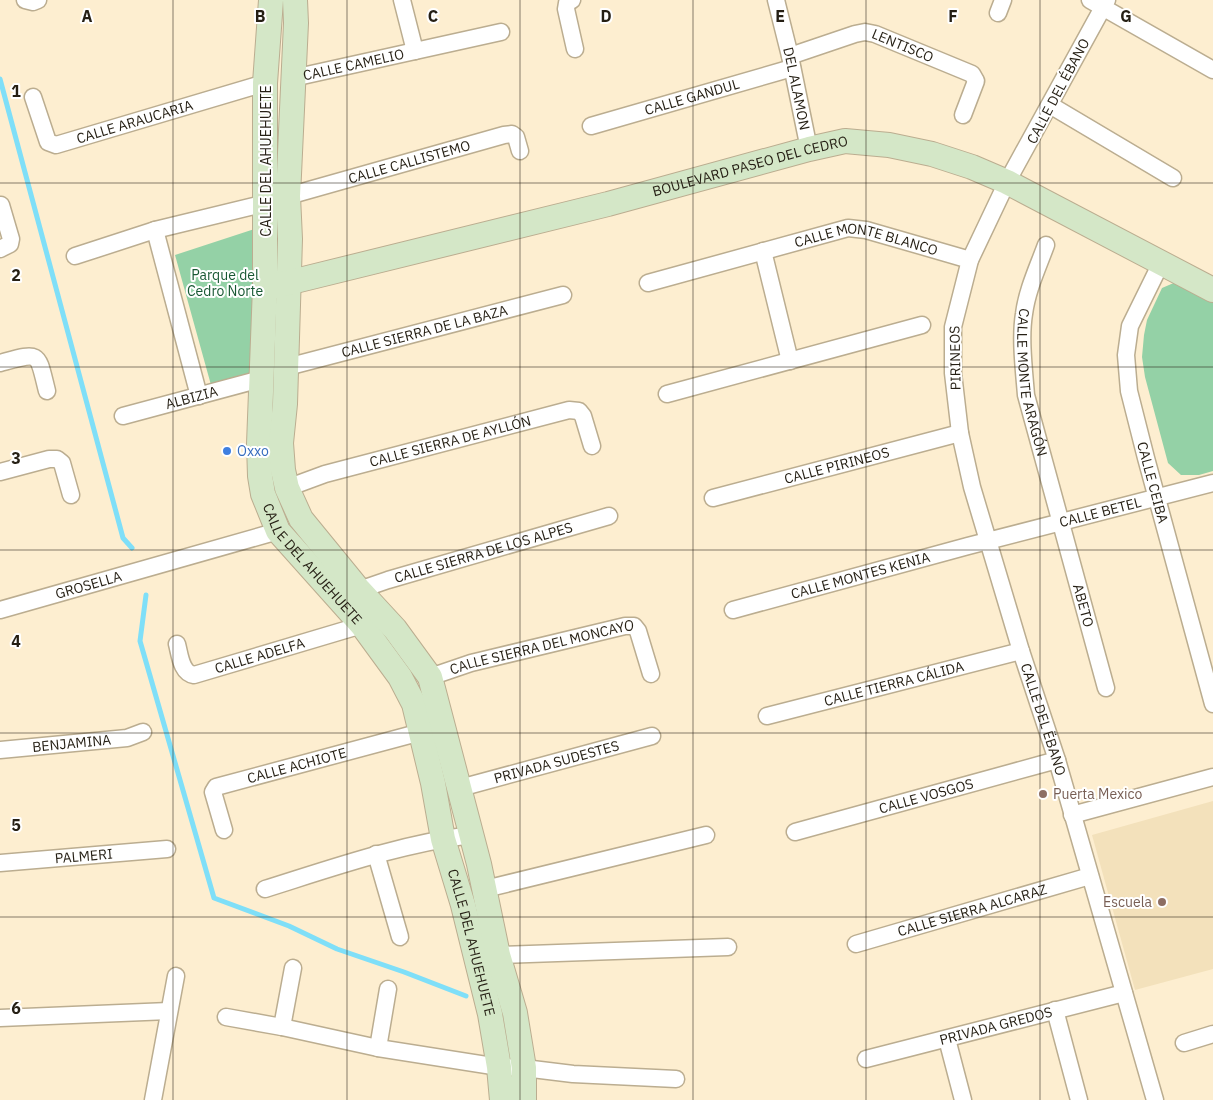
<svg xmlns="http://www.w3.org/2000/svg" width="1213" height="1100" font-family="'IBM Plex Sans',sans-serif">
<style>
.built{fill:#f3e1bb}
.green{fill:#94d1a6}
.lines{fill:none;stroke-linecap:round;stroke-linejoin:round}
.stream{stroke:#7fdff8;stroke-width:5}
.street-casing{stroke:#bbad90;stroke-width:19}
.secondary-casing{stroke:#bbad90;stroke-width:26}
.street{stroke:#fff;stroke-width:16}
.secondary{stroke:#d4e7c7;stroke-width:24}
.grid{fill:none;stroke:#251f14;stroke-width:1;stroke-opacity:0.55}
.shop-dot{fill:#3f7fe0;stroke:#fff;stroke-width:2}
.education-dot{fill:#8d6e63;stroke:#fff;stroke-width:2}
.labels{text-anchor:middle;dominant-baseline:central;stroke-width:4;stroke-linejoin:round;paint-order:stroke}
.street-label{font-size:14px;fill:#251f14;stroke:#fff}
.park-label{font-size:14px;fill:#185833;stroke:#fff}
.shop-label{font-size:14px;fill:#366cbe;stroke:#fff;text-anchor:start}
.education-label{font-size:14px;fill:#785e54;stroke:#fff;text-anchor:start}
.grid-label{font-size:16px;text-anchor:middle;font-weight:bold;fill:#251f14;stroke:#fff;stroke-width:4;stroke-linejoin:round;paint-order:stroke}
</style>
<rect width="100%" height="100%" fill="#fdeed0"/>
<!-- built -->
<path class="built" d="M 1213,801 L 1213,969 L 1135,990 L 1092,835 Z"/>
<!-- green -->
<path class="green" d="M 264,226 L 261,372 L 211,385 L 175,255 Z
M 1176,282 L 1213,301 L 1213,471 L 1199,475 L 1181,475 L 1168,463 L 1145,377 L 1142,357 L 1144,335 L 1147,320 L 1162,288 Z"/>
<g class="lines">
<!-- stream -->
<path class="stream" d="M 0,79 L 123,538 L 132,548
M 146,595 L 140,641 L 214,898 L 289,926 L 337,949 L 404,972 L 466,996"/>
<!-- street casing -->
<g class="street-casing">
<g id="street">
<path d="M 25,0 L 33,2 L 38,0"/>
<path d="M 402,0 L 415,51"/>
<path d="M 572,0 L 567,3 L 566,9 L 575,49"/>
<path id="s1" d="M 776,0 L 790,56 L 809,149"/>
<path d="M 1090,0 L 1213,70"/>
<path id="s2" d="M 1107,0 L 1007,182 L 970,260 L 953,327 L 953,373 L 960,433 L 972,487 L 1021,651 L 1057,760 L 1155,1100"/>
<path d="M 998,13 L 1003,0"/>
<path id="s3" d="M 790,56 L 855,34 L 865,32 L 875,34 L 972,74 L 976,81 L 963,115"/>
<path id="s4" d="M 293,78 L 501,32"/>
<path id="s5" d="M 33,97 L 48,142 L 56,145 L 265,83"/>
<path d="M 1050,105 L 1173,178"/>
<path id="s6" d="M 591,126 L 792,68"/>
<path id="s7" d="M 288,196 L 504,135 L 512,134 L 516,137 L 520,151"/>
<path d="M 155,230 L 199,396"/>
<path id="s8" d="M 1046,245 C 1038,267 1027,290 1024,314 C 1020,338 1024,370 1026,395 L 1106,688"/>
<path d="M 0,249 L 10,244 L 11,239 L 1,205"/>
<path d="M 763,251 L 790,361"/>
<path d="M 75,256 L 155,230 L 266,203"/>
<path id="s9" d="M 1161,263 L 1130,326 L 1126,355 L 1129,391 L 1146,458 L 1213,704"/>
<path id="s10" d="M 648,283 L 848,228 L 866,230 L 970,260"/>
<path d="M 0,363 C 41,352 37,351 47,391"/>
<path id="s11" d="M 287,367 L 563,295"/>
<path d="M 667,394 L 922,325"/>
<path id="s12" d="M 123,416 L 261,379"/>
<path d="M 0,472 L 49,459 L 57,459 L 62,463 L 71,495"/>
<path id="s13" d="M 287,488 L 325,474 L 569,410 L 579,411 L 583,416 L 592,446"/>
<path id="s14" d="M 713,498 L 960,433"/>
<path id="s15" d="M 359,590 L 388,580 L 609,516"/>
<path id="s16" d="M 0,610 L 278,531"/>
<path id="s17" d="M 733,610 L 968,546 L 1213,483"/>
<path id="s18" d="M 177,644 C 180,655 181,673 194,675 L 362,625"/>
<path id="s19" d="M 430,677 L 471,663 L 625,626 L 634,626 L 638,631 L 651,674"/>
<path id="s20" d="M 767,716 L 1021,651"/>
<path id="s21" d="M 0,750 L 127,738 L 143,732"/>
<path id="s22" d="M 460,788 L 652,736"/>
<path d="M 1072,815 L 1213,777"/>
<path id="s23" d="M 224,830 L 213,792 L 216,787 L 421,732"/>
<path id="s24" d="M 795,832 L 1057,760"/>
<path d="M 376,854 L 400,937"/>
<path id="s25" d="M 0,863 L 167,849"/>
<path d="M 265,889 C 332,868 400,844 471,835"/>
<path d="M 485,889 L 706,835"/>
<path id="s26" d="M 856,944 L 1090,876"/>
<path d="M 498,955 L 728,947"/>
<path d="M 1055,1010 L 1079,1100"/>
<path d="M 226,1017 L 282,1027 L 378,1048 L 499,1067 L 524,1068 L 573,1074 L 676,1079"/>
<path d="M 0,1018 L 169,1011"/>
<path d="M 282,1027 L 293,968"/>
<path d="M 947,1039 L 963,1100"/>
<path d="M 1184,1043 L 1213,1034"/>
<path d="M 378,1048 L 388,989"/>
<path id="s27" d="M 866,1059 L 1124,993"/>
<path d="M 153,1100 L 176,976"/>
</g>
</g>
<!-- secondary casing -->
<g class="secondary-casing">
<g id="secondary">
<path id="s28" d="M 271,0 L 265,83 L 265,287 L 259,444 L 260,476 L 263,494 L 278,531 L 362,625 L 400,677 L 414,704 L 433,783 L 443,839 L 463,905 L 490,1014 L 499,1067 L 502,1100"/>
<path d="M 295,0 L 296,23 L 288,196 L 290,239 L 285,404 L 281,443 L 283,470 L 287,488 L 301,519 L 359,590 L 395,629 L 430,677 L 479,864 L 498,955 L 515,1013 L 524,1068 L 524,1100"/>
<path id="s29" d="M 275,286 L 608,204 L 809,149 L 845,141 L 889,145 L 932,154 L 972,167 L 1007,182 L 1213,290"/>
</g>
</g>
<!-- street -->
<use href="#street" class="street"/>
<!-- secondary -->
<use href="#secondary" class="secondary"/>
</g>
<!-- grid -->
<path class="grid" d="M 173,0 L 173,1100M 347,0 L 347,1100M 520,0 L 520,1100M 693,0 L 693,1100M 866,0 L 866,1100M 1040,0 L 1040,1100M 0,183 L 1213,183M 0,367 L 1213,367M 0,550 L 1213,550M 0,733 L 1213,733M 0,917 L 1213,917"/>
<!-- markers -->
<circle class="shop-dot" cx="227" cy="451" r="5"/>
<g class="education-dot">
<circle cx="1043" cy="794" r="5"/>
<circle cx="1162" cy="902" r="5"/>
</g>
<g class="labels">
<!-- street labels -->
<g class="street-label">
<text stroke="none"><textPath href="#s3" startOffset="119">LENTISCO</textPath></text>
<text stroke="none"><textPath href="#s4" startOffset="62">CALLE CAMELIO</textPath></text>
<text stroke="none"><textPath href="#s1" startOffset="91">DEL ALAMON</textPath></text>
<text transform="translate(1058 91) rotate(-62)">CALLE DEL ÉBANO</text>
<text stroke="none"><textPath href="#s6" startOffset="105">CALLE GANDUL</textPath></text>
<text stroke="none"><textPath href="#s5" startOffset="138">CALLE ARAUCARIA</textPath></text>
<text transform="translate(266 161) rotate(-90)">CALLE DEL AHUEHUETE</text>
<text stroke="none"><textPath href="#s7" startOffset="126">CALLE CALLISTEMO</textPath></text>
<text stroke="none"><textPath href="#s29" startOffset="490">BOULEVARD PASEO DEL CEDRO</textPath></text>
<text stroke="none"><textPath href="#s10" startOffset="226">CALLE MONTE BLANCO</textPath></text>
<text stroke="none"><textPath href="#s11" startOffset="142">CALLE SIERRA DE LA BAZA</textPath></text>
<text transform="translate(955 358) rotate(-91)">PIRINEOS</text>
<text stroke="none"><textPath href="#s8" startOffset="142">CALLE MONTE ARAGÓN</textPath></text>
<text stroke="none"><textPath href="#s12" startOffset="71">ALBIZIA</textPath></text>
<text stroke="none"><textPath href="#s13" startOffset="170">CALLE SIERRA DE AYLLÓN</textPath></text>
<text stroke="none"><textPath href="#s14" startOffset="128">CALLE PIRINEOS</textPath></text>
<text stroke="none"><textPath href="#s9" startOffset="230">CALLE CEIBA</textPath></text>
<text stroke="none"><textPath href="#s17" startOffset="380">CALLE BETEL</textPath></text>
<text stroke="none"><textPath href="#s15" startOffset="130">CALLE SIERRA DE LOS ALPES</textPath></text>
<text stroke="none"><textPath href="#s28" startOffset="581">CALLE DEL AHUEHUETE</textPath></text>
<text stroke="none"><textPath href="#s17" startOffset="132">CALLE MONTES KENIA</textPath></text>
<text stroke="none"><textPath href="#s16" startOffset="92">GROSELLA</textPath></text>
<text stroke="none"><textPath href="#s8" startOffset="372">ABETO</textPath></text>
<text stroke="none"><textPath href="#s19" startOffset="116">CALLE SIERRA DEL MONCAYO</textPath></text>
<text stroke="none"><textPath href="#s18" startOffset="106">CALLE ADELFA</textPath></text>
<text stroke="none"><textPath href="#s20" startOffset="131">CALLE TIERRA CÁLIDA</textPath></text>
<text stroke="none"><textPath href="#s2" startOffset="768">CALLE DEL ËBANO</textPath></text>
<text stroke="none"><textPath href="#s21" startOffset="72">BENJAMINA</textPath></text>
<text stroke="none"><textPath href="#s22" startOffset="100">PRIVADA SUDESTES</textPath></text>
<text stroke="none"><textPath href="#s23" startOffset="129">CALLE ACHIOTE</textPath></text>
<text stroke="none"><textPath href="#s24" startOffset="136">CALLE VOSGOS</textPath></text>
<text stroke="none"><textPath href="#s25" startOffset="84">PALMERI</textPath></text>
<text stroke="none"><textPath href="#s26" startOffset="121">CALLE SIERRA ALCARAZ</textPath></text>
<text stroke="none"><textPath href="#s28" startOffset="1001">CALLE DEL AHUEHUETE</textPath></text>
<text stroke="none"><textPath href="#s27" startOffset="134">PRIVADA GREDOS</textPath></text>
</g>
<!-- park labels -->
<g class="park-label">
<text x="225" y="275">Parque del<tspan x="225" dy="16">Cedro Norte</tspan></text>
</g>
<!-- shop labels -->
<g class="shop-label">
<text x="237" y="451">Oxxo</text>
</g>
<!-- education labels -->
<g class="education-label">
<text x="1053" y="794">Puerta Mexico</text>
<text x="1152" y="902" text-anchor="end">Escuela</text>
</g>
</g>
<g class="grid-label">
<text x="87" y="22">A</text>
<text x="260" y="22">B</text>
<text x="433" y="22">C</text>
<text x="606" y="22">D</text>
<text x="780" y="22">E</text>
<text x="953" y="22">F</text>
<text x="1126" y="22">G</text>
<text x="16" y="97">1</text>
<text x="16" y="281">2</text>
<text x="16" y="464">3</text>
<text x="16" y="647">4</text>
<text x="16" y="831">5</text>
<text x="16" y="1014">6</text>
</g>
</svg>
